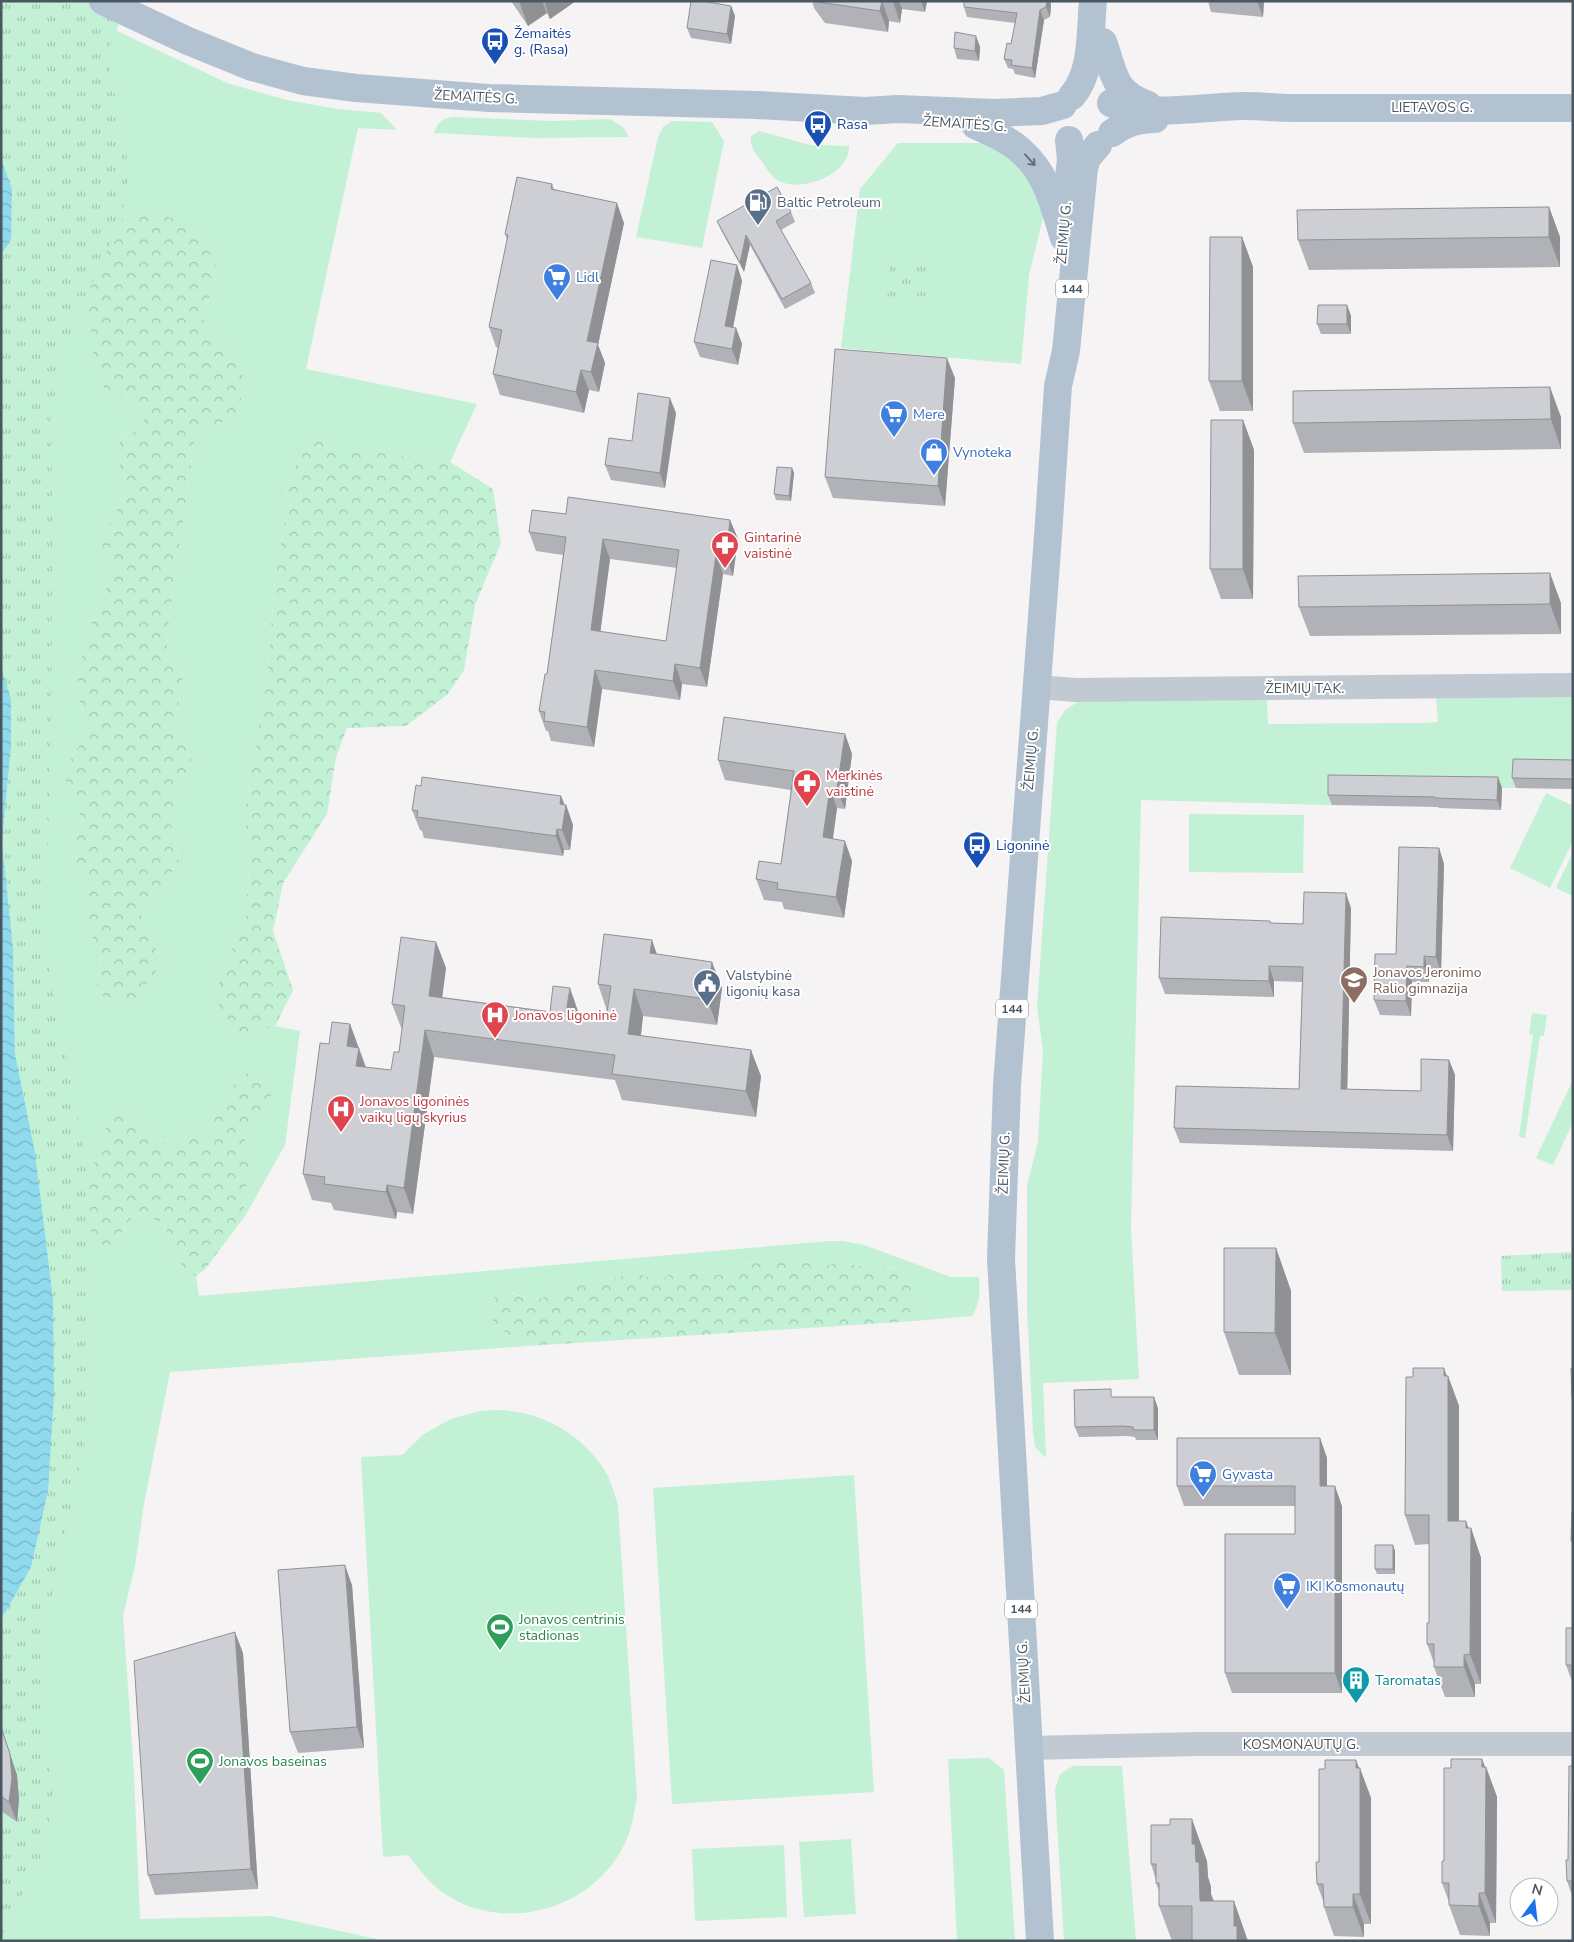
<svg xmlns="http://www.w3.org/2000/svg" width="1574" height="1942" font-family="'Nunito Sans',sans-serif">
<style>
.green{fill:#c3f1d5;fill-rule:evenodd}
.forest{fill:url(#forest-crowns)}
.park{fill:url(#park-tufts)}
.water{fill:url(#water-waves)}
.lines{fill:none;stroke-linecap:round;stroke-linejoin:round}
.minor{stroke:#c1cad2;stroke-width:24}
.major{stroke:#b3c2d1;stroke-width:28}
.wall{fill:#b0b2b7;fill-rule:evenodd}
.shaded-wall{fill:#909195}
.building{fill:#cdcfd5;stroke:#909195;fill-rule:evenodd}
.oneway{stroke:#64717d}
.labels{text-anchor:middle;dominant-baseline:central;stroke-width:4;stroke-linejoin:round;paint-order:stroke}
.shield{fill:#fff;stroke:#808990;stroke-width:1}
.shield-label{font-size:12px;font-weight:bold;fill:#4a5661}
.transit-label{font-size:14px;fill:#164399;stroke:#fff;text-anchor:start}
.street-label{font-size:14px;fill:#4a5661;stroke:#fff}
.service-label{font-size:14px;fill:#4e5e75;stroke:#fff;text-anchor:start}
.shop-label{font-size:14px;fill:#366cbe;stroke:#fff;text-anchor:start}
.health-label{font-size:14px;fill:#be3a42;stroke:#fff;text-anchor:start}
.education-label{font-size:14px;fill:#785e54;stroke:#fff;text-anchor:start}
.leisure-label{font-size:14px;fill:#27864d;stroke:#fff;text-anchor:start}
.culture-label{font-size:14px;fill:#0d838f;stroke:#fff;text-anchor:start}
</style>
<defs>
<pattern id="forest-crowns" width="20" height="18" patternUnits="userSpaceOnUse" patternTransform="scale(1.25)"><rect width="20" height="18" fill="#c3f1d5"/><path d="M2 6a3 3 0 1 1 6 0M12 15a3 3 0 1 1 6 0" fill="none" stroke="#a0c6b0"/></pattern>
<pattern id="park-tufts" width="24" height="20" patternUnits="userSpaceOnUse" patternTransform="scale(1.25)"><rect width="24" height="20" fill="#c3f1d5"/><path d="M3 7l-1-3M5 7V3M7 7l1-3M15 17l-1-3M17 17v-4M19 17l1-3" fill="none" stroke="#a0c6b0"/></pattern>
<pattern id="water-waves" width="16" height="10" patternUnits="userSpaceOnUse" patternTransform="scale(1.25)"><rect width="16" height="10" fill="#90daee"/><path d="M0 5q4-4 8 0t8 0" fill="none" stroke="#78b4c4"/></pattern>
</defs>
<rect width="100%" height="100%" fill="#f5f3f3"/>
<!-- green -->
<path class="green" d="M 1,1 L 54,1 L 227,83 L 287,100 L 338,109 L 381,113 L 397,130 L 358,128 L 306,369 L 477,404 L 450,462 L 385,454 L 287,483 L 284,529 L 275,577 L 267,677 L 245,812 L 249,869 L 245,923 L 220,972 L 237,1034 L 275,1026 L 300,1031 L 285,1145 L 245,1216 L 242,1193 L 251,1178 L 244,1139 L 270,1105 L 216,1108 L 210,1136 L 192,1134 L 169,1145 L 145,1131 L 132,1118 L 108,1122 L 103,1137 L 113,1244 L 135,1213 L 162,1222 L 185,1272 L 196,1276 L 199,1296 L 829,1241 L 843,1241 L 864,1245 L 951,1277 L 979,1277 C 980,1293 980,1303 972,1316 L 915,1321 L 914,1301 L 900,1271 L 888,1266 L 875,1269 L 838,1262 L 826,1266 L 800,1261 L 741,1264 L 728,1273 L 719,1275 L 704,1272 L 668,1275 L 661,1280 L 653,1280 L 641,1275 L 624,1276 L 578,1284 L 537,1300 L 525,1298 L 511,1292 L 494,1325 L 528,1346 L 170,1372 L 144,1504 L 135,1566 L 123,1616 L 134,1774 L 140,1919 L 271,1916 L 386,1941 L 1,1941 L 1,1616 L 5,1613 L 31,1567 L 13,948 L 6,886 L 11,699 L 1,667 L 1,255 L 11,240 L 12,189 L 1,158 ZM 218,271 L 213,290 L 201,317 L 239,361 L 225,421 L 203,428 L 195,438 L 166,641 L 170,655 L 183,675 L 182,688 L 175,719 L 177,734 L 188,749 L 193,763 L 177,793 L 170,817 L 179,862 L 140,916 L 162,963 L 97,985 L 101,954 L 83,918 L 90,885 L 77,863 L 75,845 L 82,819 L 69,762 L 81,743 L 87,728 L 77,691 L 79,666 L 93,618 L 108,584 L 111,571 L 102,549 L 105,532 L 129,489 L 118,461 L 125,435 L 141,428 L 145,415 L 141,406 L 110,393 Z
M 453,117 L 552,121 L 610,119 L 624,128 L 629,137 L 534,138 L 434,133 C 438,122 441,119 453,117 Z
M 672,121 L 712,122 L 724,141 L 702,248 L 636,237 L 658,137 L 663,127 Z
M 759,131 L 810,145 L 849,146 C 850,175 801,193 779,181 C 771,177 766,168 761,160 C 754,152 750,147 751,136 Z
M 898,143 L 984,143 L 1015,153 L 1045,210 L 1029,275 L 1021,364 L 841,348 L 860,189 Z
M 1573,695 L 1573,770 L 1516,788 L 1440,786 L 1332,786 L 1332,805 L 1141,800 L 1131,1227 L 1139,1379 L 1043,1383 L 1046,1458 L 1035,1447 L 1033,1431 L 1027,1307 L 1027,1186 L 1038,1141 L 1043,1051 L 1037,1007 L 1057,723 L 1065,710 L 1079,701 L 1267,698 L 1268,724 L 1419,723 L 1438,722 L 1436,698 Z
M 1546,793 L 1573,806 L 1573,841 L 1550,888 L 1510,868 Z
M 1189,814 L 1304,815 L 1303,873 L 1189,872 Z
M 1573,852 L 1573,896 L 1556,888 Z
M 1532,1013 L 1547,1015 L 1544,1036 L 1540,1036 L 1525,1138 L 1519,1137 L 1533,1035 L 1529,1034 Z
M 1573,1080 L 1573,1122 L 1553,1165 L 1536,1158 Z
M 480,1411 C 490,1411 501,1409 511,1411 C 551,1416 589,1441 608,1476 C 612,1485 615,1496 618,1505 L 637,1796 C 634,1815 631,1834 621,1851 C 587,1910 507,1932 448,1896 C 431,1886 420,1870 408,1855 L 383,1857 L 361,1457 L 402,1455 L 424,1434 L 451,1419 Z
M 854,1475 L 874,1792 L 672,1804 L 653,1488 Z
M 989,1758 L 1004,1770 L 1015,1941 L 957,1941 L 948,1759 Z
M 1073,1766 L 1122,1766 L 1136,1941 L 1064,1941 L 1055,1789 L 1060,1774 Z
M 851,1839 L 856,1914 L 804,1917 L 799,1842 Z
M 784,1845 L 787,1917 L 695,1921 L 692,1849 Z"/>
<!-- forest -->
<path class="forest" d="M 145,208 L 178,221 L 202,236 L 218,271 L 213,290 L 201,317 L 239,361 L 243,377 L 241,399 L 235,413 L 225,421 L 203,428 L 195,438 L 166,641 L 170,655 L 183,675 L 182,688 L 175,719 L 177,734 L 188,749 L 193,763 L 177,793 L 170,817 L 179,862 L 141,916 L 162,963 L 133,1003 L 107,1003 L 97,985 L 101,954 L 83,918 L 90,885 L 77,863 L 75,845 L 82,819 L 66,782 L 69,762 L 81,743 L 87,728 L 77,691 L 79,666 L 93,618 L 108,584 L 111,571 L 102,549 L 105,532 L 129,489 C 123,473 107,447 127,435 C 131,432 136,430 141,428 L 145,415 L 141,406 L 109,393 L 100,383 L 95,371 L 87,294 L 121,221 Z
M 308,440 L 385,454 L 450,462 L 493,489 L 501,543 L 475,605 L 464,670 L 448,694 L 406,726 L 347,728 L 336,757 L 327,814 L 283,883 L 273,931 L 293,990 L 275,1026 L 237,1034 L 218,1003 L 220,972 L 245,923 L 249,869 L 245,812 L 267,677 L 275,577 L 284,529 L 287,483 Z
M 249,1073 L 268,1078 C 278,1108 261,1117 245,1139 L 251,1178 L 242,1193 L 245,1216 L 206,1268 L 196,1276 L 185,1272 L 162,1222 L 135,1213 L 113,1244 L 92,1246 L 88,1183 L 108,1122 L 121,1113 L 132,1118 L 145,1131 L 169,1145 L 192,1134 L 210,1136 L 216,1108 L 239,1078 Z
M 800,1261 L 826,1266 L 838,1262 L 875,1269 L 887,1266 L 900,1271 L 910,1284 L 914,1301 L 915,1321 L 528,1346 L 494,1325 L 492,1316 L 495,1295 L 503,1290 L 525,1298 L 537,1300 L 578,1284 L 624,1276 L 642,1275 L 654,1280 L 661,1280 L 668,1275 L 704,1272 L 719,1275 L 728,1273 L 741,1264 Z"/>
<!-- park -->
<path class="park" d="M 1,1 L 129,1 L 111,42 L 110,70 L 129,170 L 121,221 L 87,294 L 62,357 L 51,415 L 52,543 L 51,733 L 46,907 L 47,959 L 75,1101 L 88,1183 L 89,1377 L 86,1437 L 43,1636 L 40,1697 L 53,1791 L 46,1845 L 1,1937 L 1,1616 L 5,1613 L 31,1567 L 35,1153 L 15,1054 L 13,948 L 2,842 L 11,746 L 11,699 L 1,667 L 1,255 L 11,240 L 12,189 L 1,158 Z
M 890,263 L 929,266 L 925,302 L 887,299 Z
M 1573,1252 L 1573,1290 L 1502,1291 L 1501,1256 Z"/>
<!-- water -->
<path class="water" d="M 1,158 L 12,189 L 11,240 L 1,255 Z
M 1,667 L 11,699 L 11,746 L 2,842 L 13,948 L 15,1054 L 35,1153 L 53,1299 L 54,1394 L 48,1491 L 31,1567 L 5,1613 L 1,1616 Z"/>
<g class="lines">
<!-- minor -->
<path class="minor" d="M 1037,687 L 1076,690 L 1573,685
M 1028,1748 L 1197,1744 L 1573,1744"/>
<!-- major -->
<path class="major" d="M 103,1 L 188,41 L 252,67 L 303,81 L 356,88 L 489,98 L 757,105 L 865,111 L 898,109 L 994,113 L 1042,111 L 1063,105
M 1103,42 C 1115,74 1112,92 1148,105
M 1072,96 C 1093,72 1090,32 1093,1
M 1111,103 C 1137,118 1212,106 1245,106 C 1261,106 1276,108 1292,108 L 1573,108
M 975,125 C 990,132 1010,140 1022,152 C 1048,175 1054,207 1064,238
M 1112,133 C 1126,123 1138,119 1155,119
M 1068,186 L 1071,159 L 1069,140
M 1040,1941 L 1001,1259 L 1007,1085 L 1048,536 L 1058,386 L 1066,351 L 1084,168 L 1087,158 L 1098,145"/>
</g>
<!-- wall -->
<path class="wall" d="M 511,1 L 576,1 L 550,19 L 547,13 L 528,26 Z
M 812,1 L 927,1 L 925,12 L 902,9 L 900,23 L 889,21 L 888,32 L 825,23 L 814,8 Z
M 964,1 L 1050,1 L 1051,5 L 1050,17 L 1044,20 L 1035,78 L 1015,74 L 1013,69 L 1008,68 L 1004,59 L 1011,44 L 1015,23 L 967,17 L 964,7 Z
M 1208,1 L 1264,1 L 1263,17 L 1211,12 Z
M 731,6 L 735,16 L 731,44 L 691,38 L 687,28 Z
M 976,36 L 980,47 L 979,61 L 957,59 L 954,48 Z
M 552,184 L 554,189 L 624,223 L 598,345 L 605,363 L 599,392 L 589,390 L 584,413 L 500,395 L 493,374 L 498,348 L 496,347 L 489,327 L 507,240 L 505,234 Z
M 1549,207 L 1560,237 L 1560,267 L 1309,270 L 1298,240 Z
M 791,212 L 795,222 L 781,230 L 811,283 L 815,293 L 785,309 L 750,245 L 744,272 L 721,230 L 717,221 Z
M 1242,237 L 1253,267 L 1253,411 L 1220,411 L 1209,381 Z
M 737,265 L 742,281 L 733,328 L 736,328 L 742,344 L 738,365 L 700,357 L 694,342 Z
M 1347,305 L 1351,316 L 1351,334 L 1321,334 L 1317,324 Z
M 955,378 L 945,506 L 833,498 L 825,477 Z
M 676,413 L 665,488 L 611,480 L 605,465 L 632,441 Z
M 1561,417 L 1561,449 L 1304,453 L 1293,423 Z
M 1243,420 L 1254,450 L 1253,599 L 1221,599 L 1210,569 Z
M 792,468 L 794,473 L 791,501 L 776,500 L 774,494 Z
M 566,514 L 730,520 L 738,539 L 733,576 L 723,574 L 707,687 L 682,684 L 680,700 L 602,689 L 594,747 L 551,741 L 548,731 L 546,731 L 539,711 L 547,674 L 563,555 L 536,551 L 529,532 ZM 610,559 L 677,568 L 666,641 L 600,632 Z
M 1561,603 L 1561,634 L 1310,636 L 1299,607 Z
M 845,734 L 852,754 L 845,809 L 837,808 L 833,839 L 852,861 L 844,918 L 784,909 L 782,902 L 764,900 L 756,879 L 781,864 L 791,790 L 725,780 L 718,760 Z
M 1573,760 L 1573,789 L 1516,788 L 1512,778 Z
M 1498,777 L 1502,788 L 1501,810 L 1439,808 L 1438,807 L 1332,805 L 1328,795 Z
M 421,786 L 561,796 L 565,805 L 566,805 L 573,825 L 570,850 L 564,850 L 563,856 L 424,838 L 422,831 L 420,830 L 412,810 Z
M 1439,848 L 1444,864 L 1441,972 L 1429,972 L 1429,982 L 1412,982 L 1411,1016 L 1380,1015 L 1374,1000 L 1396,954 Z
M 1351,908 L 1347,1089 L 1421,1091 L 1449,1060 L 1455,1075 L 1453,1151 L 1180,1143 L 1174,1128 L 1299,1089 L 1302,982 L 1274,981 L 1274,997 L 1165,994 L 1159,978 L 1270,921 L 1271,923 L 1303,924 Z
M 436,942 L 446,968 L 442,997 L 606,1019 L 607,1011 L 598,984 L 657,954 L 722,988 L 717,1025 L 643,1016 L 641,1035 L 761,1076 L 756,1117 L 622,1100 L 615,1080 L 434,1057 L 413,1214 L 397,1212 L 396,1219 L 334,1210 L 331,1203 L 312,1200 L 303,1174 L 329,1044 L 350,1024 L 366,1067 L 391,1070 L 399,1052 L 402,1030 L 392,1004 Z
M 1276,1248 L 1291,1291 L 1291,1375 L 1239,1375 L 1224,1332 Z
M 1447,1376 L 1448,1376 L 1459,1406 L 1459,1521 L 1469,1528 L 1471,1528 L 1481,1558 L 1481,1684 L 1475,1684 L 1475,1697 L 1445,1697 L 1434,1667 L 1434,1663 L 1427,1644 L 1429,1623 L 1429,1544 L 1415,1545 L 1405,1515 Z
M 1114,1397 L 1158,1408 L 1158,1440 L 1136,1440 L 1135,1437 L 1127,1436 L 1079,1437 L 1075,1427 Z
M 1320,1438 L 1327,1458 L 1327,1486 L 1342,1506 L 1342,1693 L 1232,1693 L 1225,1673 L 1295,1534 L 1295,1506 L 1184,1506 L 1177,1486 Z
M 1393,1545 L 1395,1551 L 1395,1574 L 1377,1574 L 1375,1569 Z
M 352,1585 L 364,1748 L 298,1753 L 290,1732 Z
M 1573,1628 L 1573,1684 L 1566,1665 Z
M 243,1653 L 258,1889 L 155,1895 L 148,1875 Z
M 1,1727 L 17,1775 L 19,1799 L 17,1822 L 1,1811 Z
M 1482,1759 L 1485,1767 L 1486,1767 L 1497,1797 L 1496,1923 L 1490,1923 L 1490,1936 L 1460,1935 L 1449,1905 L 1449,1902 L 1442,1883 L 1451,1768 Z
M 1356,1760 L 1371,1798 L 1371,1924 L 1364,1924 L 1364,1937 L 1334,1936 L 1324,1907 L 1324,1903 L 1317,1884 L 1325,1769 Z
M 1573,1766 L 1573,1898 L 1567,1881 L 1568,1860 Z
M 1207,1861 L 1208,1877 L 1211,1887 L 1211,1894 L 1213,1901 L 1248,1941 L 1172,1941 L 1159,1906 L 1159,1891 L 1156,1883 L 1156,1880 L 1151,1864 Z"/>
<!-- shaded-wall -->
<path class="shaded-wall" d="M 519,1 L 542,1 L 547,13 L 528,26 Z
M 544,1 L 576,1 L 550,19 Z
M 882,1 L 889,21 L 888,32 L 880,11 Z
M 893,1 L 899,1 L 902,9 L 900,23 Z
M 921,1 L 927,1 L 925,12 Z
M 1047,1 L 1050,1 L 1051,5 L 1050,17 L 1046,7 Z
M 1257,1 L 1264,1 L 1263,17 Z
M 731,6 L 735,16 L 731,44 L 727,34 Z
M 1040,10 L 1044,20 L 1035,78 L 1032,68 Z
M 976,36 L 980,47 L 979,61 L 975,51 Z
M 617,203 L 624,223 L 598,345 L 605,363 L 599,392 L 591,372 L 587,341 Z
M 1549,207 L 1560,237 L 1560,267 L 1549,237 Z
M 746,235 L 750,245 L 744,272 L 740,263 Z
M 1242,237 L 1253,267 L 1253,411 L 1242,381 Z
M 737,265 L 742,281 L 730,342 L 725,326 Z
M 1347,305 L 1351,316 L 1351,334 L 1347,324 Z
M 736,328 L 742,344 L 738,365 L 732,349 Z
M 947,358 L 955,378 L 945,506 L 938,486 Z
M 581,370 L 589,390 L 584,413 L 576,392 Z
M 1550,387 L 1561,417 L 1561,449 L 1551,419 Z
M 670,398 L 676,413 L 665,488 L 660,473 Z
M 1243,420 L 1254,450 L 1253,599 L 1243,569 Z
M 792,468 L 794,473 L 791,501 L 789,496 Z
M 730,520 L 738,539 L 733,576 L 726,556 Z
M 603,539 L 610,559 L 598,650 L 591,630 Z
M 716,555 L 723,574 L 707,687 L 700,668 Z
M 1550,573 L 1561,603 L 1561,634 L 1550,604 Z
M 675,664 L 682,684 L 680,700 L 673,681 Z
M 595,670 L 602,689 L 594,747 L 587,727 Z
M 845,734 L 852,754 L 845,809 L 837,789 Z
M 1498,777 L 1502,788 L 1501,810 L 1497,800 Z
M 830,788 L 837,808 L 830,858 L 823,837 Z
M 561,796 L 565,807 L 566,805 L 573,825 L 570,850 L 562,830 L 560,804 Z
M 557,829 L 564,850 L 563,856 L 556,836 Z
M 845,841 L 852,861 L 844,918 L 836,897 Z
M 1439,848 L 1444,864 L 1441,972 L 1436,957 Z
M 1346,893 L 1351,908 L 1347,1104 L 1341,1089 Z
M 652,940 L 661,966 L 650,953 Z
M 436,942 L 446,968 L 439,1022 L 429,996 Z
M 1424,956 L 1429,972 L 1429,982 L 1424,967 Z
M 712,962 L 722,988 L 717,1025 L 707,999 Z
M 1269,966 L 1274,981 L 1274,997 L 1269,981 Z
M 1407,966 L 1412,982 L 1411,1016 L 1406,1001 Z
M 570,988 L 579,1014 L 576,1040 L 566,1013 Z
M 634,989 L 643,1016 L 638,1060 L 628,1034 Z
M 350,1024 L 368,1074 L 366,1092 L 347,1046 Z
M 425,1030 L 434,1057 L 413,1214 L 404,1188 Z
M 751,1050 L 761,1076 L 756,1117 L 746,1091 Z
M 1449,1060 L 1455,1075 L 1453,1151 L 1447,1135 Z
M 387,1185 L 397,1212 L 396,1219 L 386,1192 Z
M 1276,1248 L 1291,1291 L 1291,1375 L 1275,1333 Z
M 1444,1368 L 1448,1379 L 1448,1376 L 1459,1406 L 1459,1550 L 1448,1521 Z
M 1154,1397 L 1158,1408 L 1158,1440 L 1154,1430 Z
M 1320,1438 L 1327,1458 L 1327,1506 L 1320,1486 Z
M 1335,1486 L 1342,1506 L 1342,1693 L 1335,1673 Z
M 1466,1521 L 1470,1532 L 1471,1528 L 1481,1558 L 1481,1684 L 1470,1654 Z
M 1393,1545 L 1395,1551 L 1395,1574 L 1393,1569 Z
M 345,1565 L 352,1585 L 364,1748 L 357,1727 Z
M 235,1632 L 243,1653 L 258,1889 L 251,1869 Z
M 1464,1655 L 1475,1684 L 1475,1697 L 1464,1667 Z
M 1,1727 L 17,1775 L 19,1799 L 17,1822 L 9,1802 Z
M 1482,1759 L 1486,1770 L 1486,1767 L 1497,1797 L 1496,1923 L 1485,1893 Z
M 1356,1760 L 1360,1771 L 1360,1768 L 1371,1798 L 1371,1924 L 1360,1894 Z
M 1192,1819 L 1207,1861 L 1208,1877 L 1211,1887 L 1211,1894 L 1215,1904 L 1200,1901 L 1196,1862 L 1192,1844 Z
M 1479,1893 L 1490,1923 L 1490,1936 L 1479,1906 Z
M 1353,1894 L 1364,1924 L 1364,1937 L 1353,1907 Z
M 1234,1901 L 1248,1941 L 1237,1941 L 1234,1926 Z"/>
<!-- building -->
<path class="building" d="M 691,1 L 702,1 L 731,6 L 727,34 L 687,28 Z
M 817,1 L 882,1 L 880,11 L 818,2 Z
M 964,1 L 1047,1 L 1046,7 L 1040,10 L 1032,68 L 1011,65 L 1012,60 L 1004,59 L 1007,43 L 1011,44 L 1017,13 L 964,7 Z
M 955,32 L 976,36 L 975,51 L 954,48 Z
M 517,177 L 552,184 L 551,189 L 617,203 L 587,341 L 598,343 L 591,372 L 581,370 L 576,392 L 493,374 L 502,330 L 489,327 L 508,235 L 505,234 Z
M 777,187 L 791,212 L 776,221 L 811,283 L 782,299 L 746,235 L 740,263 L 717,221 Z
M 1549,207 L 1549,237 L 1298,240 L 1297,210 Z
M 1210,237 L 1242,237 L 1242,381 L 1209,381 Z
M 711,260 L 737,265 L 725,326 L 736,328 L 732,349 L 694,342 Z
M 1318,305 L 1347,305 L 1347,324 L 1317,324 Z
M 835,349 L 947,358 L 938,486 L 825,477 Z
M 1550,387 L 1551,419 L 1293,423 L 1293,391 Z
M 638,393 L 670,398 L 660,473 L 605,465 L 609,438 L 632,441 Z
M 1211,420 L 1243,420 L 1243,569 L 1210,569 Z
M 777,467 L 792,468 L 789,496 L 774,494 Z
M 568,497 L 730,520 L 726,556 L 716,555 L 700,668 L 675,664 L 673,681 L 595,670 L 587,727 L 544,721 L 545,712 L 539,711 L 545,674 L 547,674 L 566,537 L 529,532 L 532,510 L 566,514 ZM 603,539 L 679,550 L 666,641 L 591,630 Z
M 1550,573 L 1550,604 L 1299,607 L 1298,576 Z
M 724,717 L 845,734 L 837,789 L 830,788 L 823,837 L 845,841 L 836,897 L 777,889 L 778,883 L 756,879 L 759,861 L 781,864 L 794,771 L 718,760 Z
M 1513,759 L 1573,760 L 1573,779 L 1512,778 Z
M 1328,775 L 1498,777 L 1497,800 L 1435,798 L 1435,797 L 1328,795 Z
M 422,777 L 561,796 L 560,804 L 566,805 L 562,830 L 557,829 L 556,836 L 417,817 L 418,811 L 412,810 L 416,785 L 421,786 Z
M 1399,847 L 1439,848 L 1436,957 L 1424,956 L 1424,967 L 1407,966 L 1406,1001 L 1374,1000 L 1375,954 L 1396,954 Z
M 1304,892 L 1346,893 L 1341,1089 L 1421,1091 L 1421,1059 L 1449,1060 L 1447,1135 L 1174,1128 L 1176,1086 L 1299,1089 L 1303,967 L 1269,966 L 1269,981 L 1159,978 L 1161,917 L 1270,921 L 1270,923 L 1303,924 Z
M 604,934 L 652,940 L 650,953 L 712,962 L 707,999 L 634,989 L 628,1034 L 751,1050 L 746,1091 L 612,1074 L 615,1055 L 425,1030 L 404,1188 L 387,1185 L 386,1192 L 324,1184 L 325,1177 L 303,1174 L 320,1043 L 329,1044 L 332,1022 L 350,1024 L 347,1046 L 359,1048 L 356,1066 L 391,1070 L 394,1052 L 399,1052 L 405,1006 L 392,1004 L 401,937 L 436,942 L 429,996 L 550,1012 L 553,986 L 570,988 L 566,1013 L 606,1019 L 611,986 L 598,984 Z
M 1224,1248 L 1276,1248 L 1275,1333 L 1224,1332 Z
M 1413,1368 L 1444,1368 L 1444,1376 L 1448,1376 L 1448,1521 L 1466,1521 L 1466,1528 L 1471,1528 L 1470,1654 L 1464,1655 L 1464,1667 L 1434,1667 L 1434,1644 L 1427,1644 L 1427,1623 L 1429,1623 L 1429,1515 L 1405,1515 L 1406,1377 L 1413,1377 Z
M 1571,1368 L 1573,1368 L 1573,1398 L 1572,1398 Z
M 1111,1389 L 1111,1397 L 1154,1397 L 1154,1430 L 1133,1430 L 1133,1427 L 1123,1426 L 1075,1427 L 1074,1390 Z
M 1177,1438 L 1320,1438 L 1320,1486 L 1335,1486 L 1335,1673 L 1225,1673 L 1225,1534 L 1295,1534 L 1295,1486 L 1177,1486 Z
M 1572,1511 L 1573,1511 L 1573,1541 L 1571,1541 Z
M 1375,1545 L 1393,1545 L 1393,1569 L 1375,1569 Z
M 345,1565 L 357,1727 L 290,1732 L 278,1570 Z
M 1566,1628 L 1573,1628 L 1573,1665 L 1566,1665 Z
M 235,1632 L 251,1869 L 148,1875 L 134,1661 Z
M 1,1727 L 10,1754 L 12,1778 L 9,1802 L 1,1796 Z
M 1451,1759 L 1482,1759 L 1482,1767 L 1486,1767 L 1485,1893 L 1479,1893 L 1479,1906 L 1449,1905 L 1449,1883 L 1442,1883 L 1442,1861 L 1444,1861 L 1444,1768 L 1451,1768 Z
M 1325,1760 L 1356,1760 L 1356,1768 L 1360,1768 L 1360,1894 L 1353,1894 L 1353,1907 L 1324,1907 L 1323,1884 L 1317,1884 L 1316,1862 L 1319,1862 L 1319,1769 L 1325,1769 Z
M 1569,1766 L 1573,1766 L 1573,1881 L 1567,1881 L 1566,1860 L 1568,1860 Z
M 1170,1819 L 1192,1819 L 1192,1844 L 1195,1844 L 1196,1862 L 1199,1862 L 1200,1901 L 1234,1901 L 1234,1926 L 1237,1926 L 1237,1941 L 1192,1941 L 1192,1906 L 1159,1906 L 1159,1883 L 1156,1883 L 1156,1864 L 1151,1864 L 1151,1825 L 1170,1825 Z"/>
<!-- one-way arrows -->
<defs><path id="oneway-shaft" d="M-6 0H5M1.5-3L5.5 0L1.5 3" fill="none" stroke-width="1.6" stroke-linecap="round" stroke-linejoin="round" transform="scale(1.25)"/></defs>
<use class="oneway" href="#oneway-shaft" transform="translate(1030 160) rotate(48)"/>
<!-- icons -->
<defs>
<g id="bus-pin" transform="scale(1.4375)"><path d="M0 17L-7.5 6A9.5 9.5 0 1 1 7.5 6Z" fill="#1a4fb4" stroke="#fff"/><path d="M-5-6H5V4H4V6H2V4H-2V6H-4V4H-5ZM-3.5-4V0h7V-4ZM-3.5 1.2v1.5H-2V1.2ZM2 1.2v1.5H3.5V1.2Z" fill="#fff"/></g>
<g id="fuel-pin" transform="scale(1.4375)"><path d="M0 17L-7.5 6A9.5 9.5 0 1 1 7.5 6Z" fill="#5c6f8a" stroke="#fff"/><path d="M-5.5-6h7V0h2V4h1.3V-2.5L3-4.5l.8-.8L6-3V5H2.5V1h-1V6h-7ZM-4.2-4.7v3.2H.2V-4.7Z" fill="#fff"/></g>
<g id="supermarket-pin" transform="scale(1.4375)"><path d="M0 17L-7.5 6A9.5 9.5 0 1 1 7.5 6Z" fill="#3f7fe0" stroke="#fff"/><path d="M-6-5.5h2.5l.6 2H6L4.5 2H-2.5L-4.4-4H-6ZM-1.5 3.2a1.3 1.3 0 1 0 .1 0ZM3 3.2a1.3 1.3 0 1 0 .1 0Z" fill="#fff"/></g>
<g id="shop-pin" transform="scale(1.4375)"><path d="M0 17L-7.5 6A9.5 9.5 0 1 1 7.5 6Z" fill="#3f7fe0" stroke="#fff"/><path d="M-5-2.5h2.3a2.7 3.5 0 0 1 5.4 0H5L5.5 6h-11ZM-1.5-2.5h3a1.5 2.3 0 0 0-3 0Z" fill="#fff"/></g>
<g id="pharmacy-pin" transform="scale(1.4375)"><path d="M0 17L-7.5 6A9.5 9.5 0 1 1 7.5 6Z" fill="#e0444e" stroke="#fff"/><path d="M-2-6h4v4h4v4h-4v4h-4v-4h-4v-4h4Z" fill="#fff"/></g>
<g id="school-pin" transform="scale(1.4375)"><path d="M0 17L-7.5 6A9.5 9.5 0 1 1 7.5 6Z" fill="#8d6e63" stroke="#fff"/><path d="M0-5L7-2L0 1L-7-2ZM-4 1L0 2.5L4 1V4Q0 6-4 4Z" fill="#fff"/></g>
<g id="civic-pin" transform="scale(1.4375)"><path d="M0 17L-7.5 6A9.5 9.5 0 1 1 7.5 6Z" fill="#5c6f8a" stroke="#fff"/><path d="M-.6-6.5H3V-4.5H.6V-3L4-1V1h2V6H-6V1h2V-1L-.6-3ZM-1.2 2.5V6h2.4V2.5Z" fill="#fff"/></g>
<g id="hospital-pin" transform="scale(1.4375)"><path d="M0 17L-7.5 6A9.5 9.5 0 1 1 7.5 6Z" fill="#e0444e" stroke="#fff"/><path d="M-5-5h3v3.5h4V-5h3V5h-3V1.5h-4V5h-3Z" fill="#fff"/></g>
<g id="stadium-pin" transform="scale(1.4375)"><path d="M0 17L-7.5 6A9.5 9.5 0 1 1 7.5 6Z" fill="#2e9e5b" stroke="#fff"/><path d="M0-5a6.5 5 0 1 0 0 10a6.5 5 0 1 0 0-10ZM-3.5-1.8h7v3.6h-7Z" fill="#fff"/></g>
<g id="building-pin" transform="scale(1.4375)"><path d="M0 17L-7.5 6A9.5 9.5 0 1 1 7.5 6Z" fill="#0f9aa8" stroke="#fff"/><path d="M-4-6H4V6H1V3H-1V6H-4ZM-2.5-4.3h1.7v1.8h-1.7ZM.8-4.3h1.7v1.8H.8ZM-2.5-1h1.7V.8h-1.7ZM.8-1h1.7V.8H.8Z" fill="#fff"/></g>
</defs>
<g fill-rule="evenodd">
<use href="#bus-pin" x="495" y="41"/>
<use href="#bus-pin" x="818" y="124"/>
<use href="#fuel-pin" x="758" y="202"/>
<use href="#supermarket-pin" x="557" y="277"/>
<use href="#supermarket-pin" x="894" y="414"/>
<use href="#shop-pin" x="934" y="452"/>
<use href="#pharmacy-pin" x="725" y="545"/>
<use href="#pharmacy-pin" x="807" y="783"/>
<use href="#bus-pin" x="977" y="845"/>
<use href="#school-pin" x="1354" y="980"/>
<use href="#civic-pin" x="707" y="983"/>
<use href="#hospital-pin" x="495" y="1015"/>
<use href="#hospital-pin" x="341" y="1109"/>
<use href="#supermarket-pin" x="1203" y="1474"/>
<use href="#supermarket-pin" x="1287" y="1586"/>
<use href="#stadium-pin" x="500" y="1627"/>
<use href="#building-pin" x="1356" y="1680"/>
<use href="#stadium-pin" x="200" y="1761"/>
</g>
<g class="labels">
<!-- shield labels -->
<g class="shield">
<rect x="1056" y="279.5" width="32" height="19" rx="4"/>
<rect x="996" y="999.5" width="32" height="19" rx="4"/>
<rect x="1005" y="1599.5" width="32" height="19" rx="4"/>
</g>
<g class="shield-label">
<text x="1072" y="289">144</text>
<text x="1012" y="1009">144</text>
<text x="1021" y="1609">144</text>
</g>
<!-- transit labels -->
<g class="transit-label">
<text x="514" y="33">Žemaitės<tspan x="514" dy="16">g. (Rasa)</tspan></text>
<text x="837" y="124">Rasa</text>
<text x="996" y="845">Ligoninė</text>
</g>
<!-- street labels -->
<g class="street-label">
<text transform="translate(476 97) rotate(3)">ŽEMAITĖS G.</text>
<text x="1432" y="107">LIETAVOS G.</text>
<text transform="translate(965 124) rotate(4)">ŽEMAITĖS G.</text>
<text transform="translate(1064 233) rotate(-85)">ŽEIMIŲ G.</text>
<text x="1305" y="688">ŽEIMIŲ TAK.</text>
<text transform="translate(1031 759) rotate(-85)">ŽEIMIŲ G.</text>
<text transform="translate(1004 1163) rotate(-88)">ŽEIMIŲ G.</text>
<text transform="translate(1024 1672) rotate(-93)">ŽEIMIŲ G.</text>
<text x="1301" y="1744">KOSMONAUTŲ G.</text>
</g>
<!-- service labels -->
<g class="service-label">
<text x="777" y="202">Baltic Petroleum</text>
<text x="726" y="975">Valstybinė<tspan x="726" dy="16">ligonių kasa</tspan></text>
</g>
<!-- shop labels -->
<g class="shop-label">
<text x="576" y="277">Lidl</text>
<text x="913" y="414">Mere</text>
<text x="953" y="452">Vynoteka</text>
<text x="1222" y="1474">Gyvasta</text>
<text x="1306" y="1586">IKI Kosmonautų</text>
</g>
<!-- health labels -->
<g class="health-label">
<text x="744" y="537">Gintarinė<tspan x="744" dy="16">vaistinė</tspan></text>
<text x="826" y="775">Merkinės<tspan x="826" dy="16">vaistinė</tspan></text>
<text x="514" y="1015">Jonavos ligoninė</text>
<text x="360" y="1101">Jonavos ligoninės<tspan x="360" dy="16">vaikų ligų skyrius</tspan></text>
</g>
<!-- education labels -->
<g class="education-label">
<text x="1373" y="972">Jonavos Jeronimo<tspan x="1373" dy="16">Ralio gimnazija</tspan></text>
</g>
<!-- leisure labels -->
<g class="leisure-label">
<text x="519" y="1619">Jonavos centrinis<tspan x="519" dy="16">stadionas</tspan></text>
<text x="219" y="1761">Jonavos baseinas</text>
</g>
<!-- culture labels -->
<g class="culture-label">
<text x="1375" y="1680">Taromatas</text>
</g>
</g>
<!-- border -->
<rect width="1574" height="1942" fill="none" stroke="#4a5661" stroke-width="5"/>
<!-- north arrow -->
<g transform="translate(1534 1902) rotate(15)"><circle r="24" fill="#ffffff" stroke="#b7bbc0"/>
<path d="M0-4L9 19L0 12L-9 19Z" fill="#1a73e8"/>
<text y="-8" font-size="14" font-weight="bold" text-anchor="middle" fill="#4a5661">N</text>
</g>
</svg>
